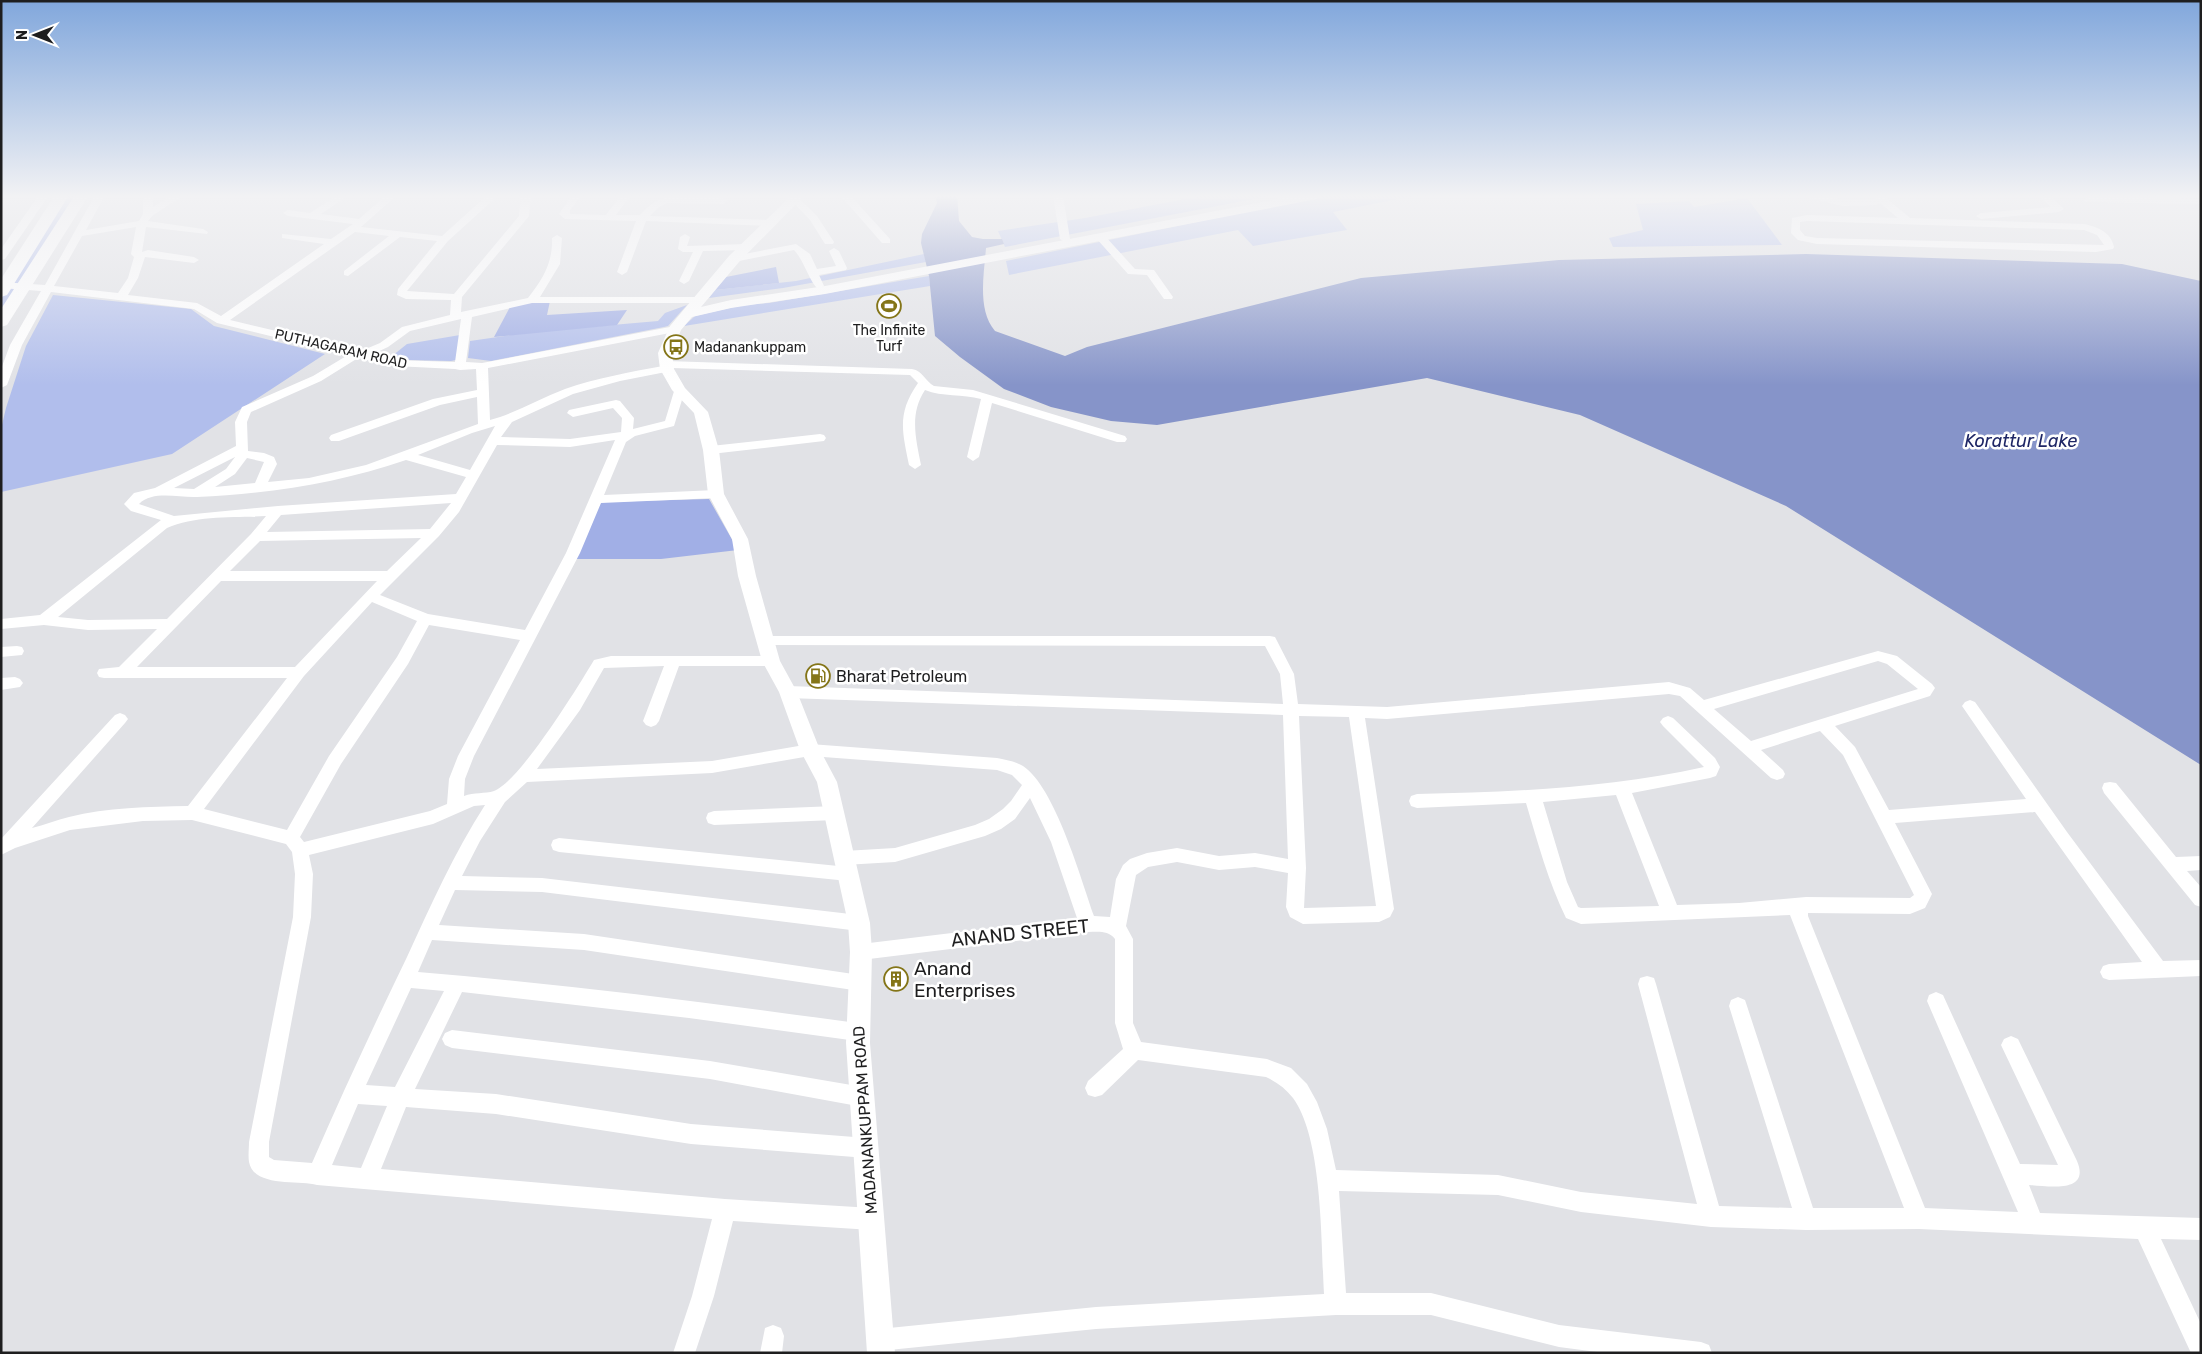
<svg xmlns="http://www.w3.org/2000/svg" width="2202" height="1354" font-family="Rubik,sans-serif">
<style>
.green{fill:#b1beec}
.forest{fill:#a1afe6}
.water{fill:#8694c9}
.lines{fill:none;stroke-linecap:round;stroke-linejoin:round}
.minor{fill:#fff;fill-rule:evenodd}
.major{fill:#fff;fill-rule:evenodd}
.highway{fill:#fff;fill-rule:evenodd}
.labels{text-anchor:middle;dominant-baseline:central;stroke-width:5;stroke-linejoin:round;paint-order:stroke}
.far-poi-label{font-size:14px;fill:#1e1e1f;stroke:#fff}
.far-street-label{font-size:14px;fill:#1e1e1f;stroke:#fff}
.poi-label{font-size:16px;fill:#1e1e1f;stroke:#fff;text-anchor:start}
.street-label{font-size:16px;fill:#1e1e1f;stroke:#fff}
.water-label{font-size:18px;font-style:italic;fill:#1e2665;stroke:#fff}
.near-street-label{font-size:19px;fill:#1e1e1f;stroke:#fff}
.near-poi-label{font-size:19px;fill:#1e1e1f;stroke:#fff;text-anchor:start}
</style>
<rect width="100%" height="100%" fill="#e1e2e6"/>
<!-- green -->
<path class="green" d="M 65,195 L 77,195 L 1,316 L 1,299 Z
M 1206,195 L 1274,195 L 1005,247 L 998,231 L 1085,218 Z
M 1329,195 L 1418,195 L 1333,212 L 1347,230 L 1253,246 L 1238,230 L 1009,275 L 1006,261 Z
M 1747,198 L 1782,245 L 1613,247 L 1609,238 L 1643,230 L 1636,204 L 1689,201 L 1694,207 Z
M 924,254 L 926,262 L 783,288 L 709,298 L 715,290 L 796,281 Z
M 929,276 L 930,286 L 684,326 L 695,316 L 743,305 L 769,303 Z
M 53,295 L 191,309 L 214,326 L 325,354 L 172,454 L 1,492 L 1,429 L 6,408 L 26,346 Z
M 687,305 L 668,326 L 664,327 L 491,361 L 468,358 L 470,341 L 532,332 L 658,321 L 665,313 Z
M 460,335 L 456,360 L 451,361 L 408,360 L 392,356 L 407,344 Z"/>
<!-- forest -->
<path class="forest" d="M 776,267 L 779,283 L 715,290 L 726,277 Z
M 550,301 L 547,315 L 627,310 L 617,325 L 494,337 L 511,305 Z
M 709,499 L 738,550 L 661,559 L 573,559 L 601,502 Z"/>
<!-- water -->
<path class="water" d="M 935,195 L 957,195 L 959,221 L 972,237 L 983,239 L 1002,239 L 1004,244 L 986,248 C 984,274 977,310 995,331 L 1065,356 L 1087,347 L 1361,278 L 1559,260 L 1806,254 L 2122,264 L 2201,281 L 2201,765 L 1786,506 L 1580,415 L 1427,378 L 1157,425 L 1111,421 L 1051,407 L 1004,389 L 960,357 L 935,336 L 929,276 L 921,243 L 922,234 L 937,203 Z"/>
<g class="lines">
<!-- minor -->
<path class="minor" d="M 39,195 L 49,195 L 5,259 L 1,260 L 1,249 Z
M 95,195 L 105,195 L 86,230 L 139,221 L 143,214 L 143,195 L 153,195 L 153,207 L 172,195 L 184,195 L 152,216 L 148,221 L 203,229 L 208,232 L 207,234 L 146,227 L 142,252 L 148,250 L 194,257 L 199,260 L 194,263 L 145,257 L 138,278 L 128,295 L 197,303 L 221,316 L 324,244 L 282,238 L 282,234 L 331,239 L 353,224 L 288,216 L 283,213 L 288,210 L 310,213 L 338,195 L 349,195 L 321,214 L 359,219 L 386,195 L 397,195 L 361,227 L 442,236 L 484,198 L 485,195 L 495,195 L 492,201 L 448,241 L 407,291 L 454,294 L 519,216 L 521,195 L 531,195 L 529,216 L 462,297 L 461,312 L 528,298 C 543,279 553,262 552,238 L 557,235 L 562,238 L 560,264 L 540,297 L 701,297 L 706,300 L 701,303 L 532,303 L 472,317 L 466,362 L 482,363 L 675,326 L 681,329 L 675,332 L 488,368 L 490,420 C 516,413 539,399 565,389 C 597,378 630,372 663,366 L 661,364 L 663,362 L 667,361 L 912,369 C 923,371 925,381 934,386 L 973,390 L 1125,436 L 1127,439 L 1125,442 L 1117,442 L 992,403 L 979,457 L 973,461 L 967,457 L 981,399 C 963,394 942,397 925,390 C 909,414 916,439 921,465 L 915,469 L 909,465 C 902,431 897,413 918,383 L 910,375 L 672,368 L 671,371 L 620,381 L 573,394 L 512,422 L 501,437 L 570,439 L 621,432 L 622,418 L 613,408 L 573,417 L 567,413 L 569,410 L 616,400 L 620,401 L 634,418 L 633,429 L 665,421 L 675,388 L 683,388 L 685,390 L 674,426 L 635,436 L 626,442 L 604,495 L 716,490 L 722,494 L 716,498 L 601,503 L 580,553 L 474,756 L 465,779 L 464,796 C 474,792 485,794 494,791 C 520,781 578,687 594,660 L 611,656 L 771,656 L 776,657 L 778,661 L 776,665 L 771,666 L 679,666 L 659,721 L 656,725 L 651,727 L 646,725 L 643,721 L 664,666 L 604,668 L 580,710 L 537,769 L 712,761 L 810,744 L 997,758 C 1005,760 1015,761 1023,766 C 1055,787 1081,879 1094,916 L 1110,917 L 1116,879 L 1123,865 L 1130,859 L 1147,853 L 1177,848 L 1219,856 L 1255,853 L 1288,859 L 1283,715 L 788,698 L 783,696 L 780,692 L 783,688 L 788,686 L 1283,704 L 1280,674 L 1265,646 L 765,645 L 760,644 L 758,640 L 760,636 L 1270,636 L 1275,637 L 1294,674 L 1298,704 L 1387,707 L 1669,682 L 1690,688 L 1704,700 L 1878,651 L 1897,656 L 1932,684 L 1935,688 L 1930,696 L 1835,726 L 1855,747 L 1889,810 L 2026,799 L 1962,706 L 1965,702 L 1970,700 L 1975,702 L 2067,832 L 2163,961 L 2201,960 L 2201,976 L 2109,980 L 2103,978 L 2100,972 L 2103,966 L 2109,964 L 2142,962 L 2035,812 L 1895,823 L 1932,894 L 1925,908 L 1910,914 L 1808,913 L 1808,916 L 1925,1208 L 2018,1212 L 1927,1001 L 1929,995 L 1936,992 L 1943,995 L 2020,1164 L 2058,1165 L 2001,1045 L 2004,1039 L 2011,1036 L 2018,1039 L 2077,1161 C 2091,1194 2047,1186 2029,1185 L 2040,1213 L 2201,1218 L 2201,1240 L 2161,1239 L 2201,1324 L 2201,1353 L 2191,1353 L 2138,1239 L 1919,1229 L 1806,1230 L 1711,1227 L 1581,1212 L 1498,1195 L 1339,1191 L 1346,1293 L 1431,1293 L 1559,1325 L 1701,1342 L 1709,1345 L 1712,1353 L 1605,1353 L 1559,1347 L 1431,1315 L 1336,1315 L 1096,1329 L 879,1351 L 871,1348 L 868,1340 L 871,1332 L 879,1329 L 1096,1307 L 1324,1294 C 1321,1243 1323,1139 1293,1098 C 1286,1089 1277,1082 1266,1077 L 1138,1060 L 1102,1095 L 1095,1097 L 1088,1095 L 1085,1088 L 1088,1081 L 1123,1049 L 1115,1023 L 1115,939 C 1108,930 1098,932 1088,932 L 861,960 L 855,958 L 852,952 L 855,946 L 861,944 L 1077,918 L 1051,842 L 1030,798 L 1015,819 L 1001,829 L 985,836 L 895,862 L 844,865 L 838,863 L 835,858 L 838,853 L 844,851 L 895,848 L 975,825 L 989,819 L 1003,809 L 1011,801 L 1022,785 L 1012,775 L 997,770 L 810,756 L 712,773 L 527,782 L 505,802 L 480,841 L 462,876 L 542,878 L 859,915 L 865,918 L 868,923 L 865,928 L 859,931 L 542,892 L 455,890 L 439,925 L 584,934 L 860,975 L 867,977 L 869,983 L 867,989 L 860,991 L 584,950 L 432,940 L 418,972 C 565,984 711,1003 857,1023 L 864,1026 L 867,1032 L 864,1038 L 857,1041 L 689,1018 L 462,992 L 415,1089 L 496,1094 L 691,1124 L 867,1138 L 874,1141 L 877,1148 L 874,1155 L 867,1158 L 691,1144 L 496,1114 L 406,1107 L 381,1169 L 725,1199 L 872,1208 L 879,1212 L 883,1219 L 879,1226 L 872,1230 L 733,1221 L 714,1296 L 695,1353 L 673,1353 L 692,1296 L 712,1219 L 317,1185 C 299,1180 254,1188 249,1162 C 248,1156 249,1148 249,1142 L 293,917 L 295,874 L 292,852 L 286,844 L 192,820 L 143,821 L 70,830 L 15,848 L 1,855 L 1,839 L 115,715 L 120,713 L 125,715 L 128,719 L 125,723 L 32,828 C 44,825 57,820 69,817 C 107,807 149,807 188,806 L 287,678 L 104,678 L 99,677 L 97,673 L 99,669 L 119,667 L 157,629 L 88,630 L 44,625 L 1,629 L 1,619 L 40,615 L 161,520 L 131,511 L 124,504 L 134,493 L 155,488 L 236,446 L 235,422 L 242,407 L 313,376 L 348,355 L 217,323 L 194,309 L 51,292 L 22,345 L 7,385 L 1,388 L 1,369 L 10,345 L 41,291 L 1,288 L 1,282 L 45,285 ZM 136,227 L 131,254 L 134,257 L 128,278 L 118,293 L 54,286 L 82,236 ZM 355,232 L 389,236 L 344,271 L 344,275 L 348,276 L 400,237 L 437,241 L 398,289 L 397,295 L 406,299 L 451,300 L 450,315 L 402,327 L 380,343 L 361,351 L 230,320 ZM 461,319 L 455,362 L 395,360 L 373,354 L 388,347 L 410,331 ZM 358,358 L 395,366 L 455,369 L 460,370 L 476,369 L 477,390 L 433,399 L 331,435 L 329,438 L 331,441 L 339,441 L 440,405 L 477,397 L 478,424 L 366,465 L 309,478 L 268,482 L 277,464 L 274,457 L 264,453 L 248,451 L 247,422 L 251,412 L 321,381 ZM 495,426 L 470,470 L 418,455 L 472,433 ZM 615,440 L 566,553 L 525,630 L 428,614 L 380,595 L 439,536 L 459,512 L 497,445 L 570,447 ZM 235,457 L 226,469 L 194,489 L 174,488 ZM 247,458 L 264,462 L 255,483 L 215,487 L 235,474 ZM 406,460 L 466,477 L 456,494 L 278,506 L 174,516 L 139,504 C 153,490 179,498 197,497 C 269,494 339,483 406,460 ZM 451,503 L 430,529 L 267,532 L 281,515 ZM 266,516 L 251,534 L 167,619 L 88,620 L 58,617 L 167,528 C 196,515 235,518 266,516 ZM 421,538 L 387,571 L 230,571 L 260,541 ZM 221,581 L 377,581 L 295,667 L 137,667 ZM 372,602 L 417,621 L 397,657 L 329,756 L 287,830 L 204,809 L 304,676 ZM 429,625 L 520,640 L 458,756 L 449,779 L 447,804 L 430,811 L 304,842 L 300,837 L 341,764 L 408,664 ZM 1878,661 L 1887,664 L 1918,689 L 1751,741 L 1714,709 ZM 1669,694 L 1680,696 L 1771,778 L 1777,780 L 1783,778 L 1785,774 L 1783,770 L 1761,750 L 1820,731 L 1843,755 L 1914,895 L 1910,898 L 1806,897 L 1739,903 L 1677,905 L 1632,793 L 1710,778 L 1716,776 L 1720,767 L 1715,758 L 1673,718 L 1668,716 L 1663,718 L 1660,722 L 1663,726 L 1704,767 C 1609,788 1514,792 1417,794 L 1411,796 L 1409,801 L 1411,806 L 1417,808 L 1526,803 C 1538,843 1548,881 1566,918 L 1581,924 L 1790,915 L 1904,1208 L 1813,1208 L 1747,1006 L 1745,1000 L 1738,997 L 1731,1000 L 1729,1006 L 1792,1208 L 1719,1206 L 1656,984 L 1654,978 L 1647,976 L 1640,978 L 1638,984 L 1697,1204 L 1581,1192 L 1498,1175 L 1336,1170 L 1327,1129 L 1317,1102 L 1307,1084 L 1291,1068 L 1267,1059 L 1141,1042 L 1133,1023 L 1133,939 L 1126,926 L 1136,875 L 1148,867 L 1177,862 L 1219,870 L 1255,867 L 1288,873 L 1286,907 L 1290,917 L 1303,924 L 1379,922 L 1390,917 L 1394,909 L 1365,718 L 1387,719 ZM 1299,716 L 1349,717 L 1376,906 L 1304,908 L 1306,868 ZM 1616,795 L 1659,906 L 1581,908 L 1578,907 L 1567,882 L 1543,802 ZM 485,805 C 454,853 431,905 407,957 C 374,1025 342,1094 312,1163 L 274,1160 L 269,1157 L 269,1142 L 311,917 L 313,874 L 309,855 L 433,824 L 474,806 ZM 411,988 L 444,991 L 395,1087 L 366,1085 ZM 358,1104 L 387,1106 L 361,1168 L 332,1165 Z
M 572,195 L 582,195 L 570,210 L 570,214 L 606,215 L 621,195 L 631,195 L 616,215 L 640,215 C 646,208 653,202 662,199 C 673,195 720,194 728,201 L 723,204 L 667,203 L 659,207 L 650,216 L 772,220 L 777,223 L 772,226 L 646,221 L 627,272 L 622,275 L 617,272 L 636,221 L 565,219 L 559,214 Z
M 840,195 L 850,195 L 890,239 L 890,243 L 882,243 Z
M 1053,195 L 1063,195 L 1070,239 L 1069,241 L 1065,242 L 1060,239 Z
M 1802,195 L 1820,195 L 1843,200 L 1876,199 L 1872,195 L 1883,195 L 1910,218 L 2084,224 C 2098,227 2111,232 2114,247 L 2113,249 L 2096,252 L 1817,244 L 1798,240 L 1791,233 L 1792,218 L 1807,215 L 1898,218 L 1880,203 L 1876,205 L 1843,206 L 1804,197 ZM 1807,221 L 2084,230 L 2097,235 L 2104,245 L 1817,238 L 1805,236 L 1800,230 L 1800,222 Z
M 2039,195 L 2050,195 L 2064,209 L 2059,212 L 1981,219 L 1976,216 L 1981,213 L 2051,207 Z
M 795,196 L 798,197 L 817,216 L 834,242 L 833,244 L 825,244 L 810,220 L 792,201 L 792,197 Z
M 2088,197 L 2197,199 L 2200,200 L 2201,204 L 2085,202 L 2083,200 Z
M 685,234 L 690,237 L 687,246 L 746,244 L 751,247 L 746,250 L 703,251 L 689,281 L 684,284 L 679,281 L 693,252 L 683,252 L 678,249 L 680,237 Z
M 1101,235 L 1105,236 L 1135,269 L 1154,270 L 1173,297 L 1172,299 L 1164,299 L 1147,275 L 1128,274 L 1096,238 Z
M 796,244 L 810,254 L 817,269 L 836,266 L 829,251 L 834,248 L 839,251 L 847,268 L 846,270 L 819,275 L 824,286 L 819,289 C 811,286 804,260 794,250 L 734,262 L 729,259 L 734,256 Z
M 820,434 L 824,435 L 826,438 L 824,441 L 711,454 L 705,450 L 711,446 Z
M 17,646 L 22,647 L 24,651 L 22,655 L 1,657 L 1,647 Z
M 15,677 L 20,679 L 23,683 L 20,687 L 1,690 L 1,678 Z
M 2110,782 L 2116,783 L 2176,857 L 2201,856 L 2201,870 L 2187,871 L 2201,887 L 2201,907 L 2195,905 L 2104,793 L 2102,788 L 2104,783 Z
M 835,806 L 841,808 L 843,813 L 841,818 L 835,820 L 714,825 L 708,823 L 706,818 L 708,813 L 714,811 Z
M 559,838 L 848,867 L 854,869 L 857,874 L 854,879 L 848,881 L 559,852 L 553,850 L 551,845 L 553,840 Z
M 452,1030 L 710,1061 L 863,1087 L 870,1090 L 873,1097 L 870,1104 L 863,1107 L 710,1079 L 452,1048 L 445,1045 L 442,1039 L 445,1033 Z
M 773,1325 L 781,1328 L 784,1336 L 782,1353 L 760,1353 L 765,1328 Z"/>
<!-- major -->
<path class="major" d="M 792,195 L 805,195 L 739,262 L 701,307 L 731,300 L 825,286 L 1299,195 L 1323,195 L 1317,199 L 825,294 L 731,308 L 692,317 L 681,330 L 672,353 L 674,369 L 685,388 L 708,412 L 719,450 L 724,494 L 748,539 L 756,576 L 780,661 L 797,692 L 820,750 L 837,782 L 870,923 L 872,952 L 870,1043 L 895,1353 L 867,1353 L 846,1043 L 850,952 L 848,923 L 817,782 L 800,750 L 779,692 L 762,661 L 738,576 L 732,539 L 708,494 L 703,450 L 694,413 L 672,390 L 660,369 L 658,353 L 670,326 L 729,256 Z"/>
<!-- highway -->
<path class="highway" d="M 55,195 L 69,195 L 9,292 L 7,295 L 1,297 L 1,279 Z
M 75,195 L 89,195 L 9,322 L 7,325 L 1,327 L 1,309 Z"/>
</g>
<!-- sky -->
<linearGradient id="sky" x2="0" y2="1"><stop stop-color="#81a7dc"/><stop offset="0.51" stop-color="#f2f2f4"/><stop offset="1" stop-color="#f2f2f4" stop-opacity="0"/></linearGradient>
<rect width="2202" height="385" fill="url(#sky)"/>
<!-- icons -->
<defs>
<g id="stadium-ring" transform="scale(1.25)"><circle r="9.5" fill="#fff" stroke="#847518" stroke-width="1.5"/><path d="M0-5a6.5 5 0 1 0 0 10a6.5 5 0 1 0 0-10ZM-3.5-1.8h7v3.6h-7Z" fill="#847518"/></g>
<g id="bus-ring" transform="scale(1.25)"><circle r="9.5" fill="#fff" stroke="#847518" stroke-width="1.5"/><path d="M-5-6H5V4H4V6H2V4H-2V6H-4V4H-5ZM-3.5-4V0h7V-4ZM-3.5 1.2v1.5H-2V1.2ZM2 1.2v1.5H3.5V1.2Z" fill="#847518"/></g>
<g id="fuel-ring" transform="scale(1.25)"><circle r="9.5" fill="#fff" stroke="#847518" stroke-width="1.5"/><path d="M-5.5-6h7V0h2V4h1.3V-2.5L3-4.5l.8-.8L6-3V5H2.5V1h-1V6h-7ZM-4.2-4.7v3.2H.2V-4.7Z" fill="#847518"/></g>
<g id="building-ring" transform="scale(1.25)"><circle r="9.5" fill="#fff" stroke="#847518" stroke-width="1.5"/><path d="M-4-6H4V6H1V3H-1V6H-4ZM-2.5-4.3h1.7v1.8h-1.7ZM.8-4.3h1.7v1.8H.8ZM-2.5-1h1.7V.8h-1.7ZM.8-1h1.7V.8H.8Z" fill="#847518"/></g>
</defs>
<g fill-rule="evenodd">
<use href="#stadium-ring" x="889" y="306"/>
<use href="#bus-ring" x="676" y="347"/>
<use href="#fuel-ring" x="818" y="676"/>
<use href="#building-ring" x="896" y="979"/>
</g>
<g class="labels">
<!-- far-poi labels -->
<g class="far-poi-label">
<text x="889" y="330">The Infinite<tspan x="889" dy="16">Turf</tspan></text>
<text x="694" y="347" text-anchor="start">Madanankuppam</text>
</g>
<!-- far-street labels -->
<g class="far-street-label">
<text transform="translate(341 349) rotate(13)">PUTHAGARAM ROAD</text>
</g>
<!-- poi labels -->
<g class="poi-label">
<text x="836" y="676">Bharat Petroleum</text>
</g>
<!-- street labels -->
<g class="street-label">
<text transform="translate(865 1120) rotate(-94)">MADANANKUPPAM ROAD</text>
</g>
<!-- water labels -->
<g class="water-label">
<text x="2021" y="441">Korattur Lake</text>
</g>
<!-- near-street labels -->
<g class="near-street-label">
<text transform="translate(1020 933) rotate(-6)">ANAND STREET</text>
</g>
<!-- near-poi labels -->
<g class="near-poi-label">
<text x="914" y="968">Anand<tspan x="914" dy="22">Enterprises</tspan></text>
</g>
</g>
<!-- border -->
<rect width="2202" height="1354" fill="none" stroke="#1e1e1f" stroke-width="5"/>
<!-- north arrow -->
<g transform="translate(35 35) rotate(270)" stroke="#ffffff" stroke-width="4" paint-order="stroke">
<path d="M0-4L9 19L0 12L-9 19Z" fill="#1e1e1f"/>
<text y="-8" font-size="14" font-weight="bold" text-anchor="middle" fill="#1e1e1f">N</text>
</g>
</svg>
